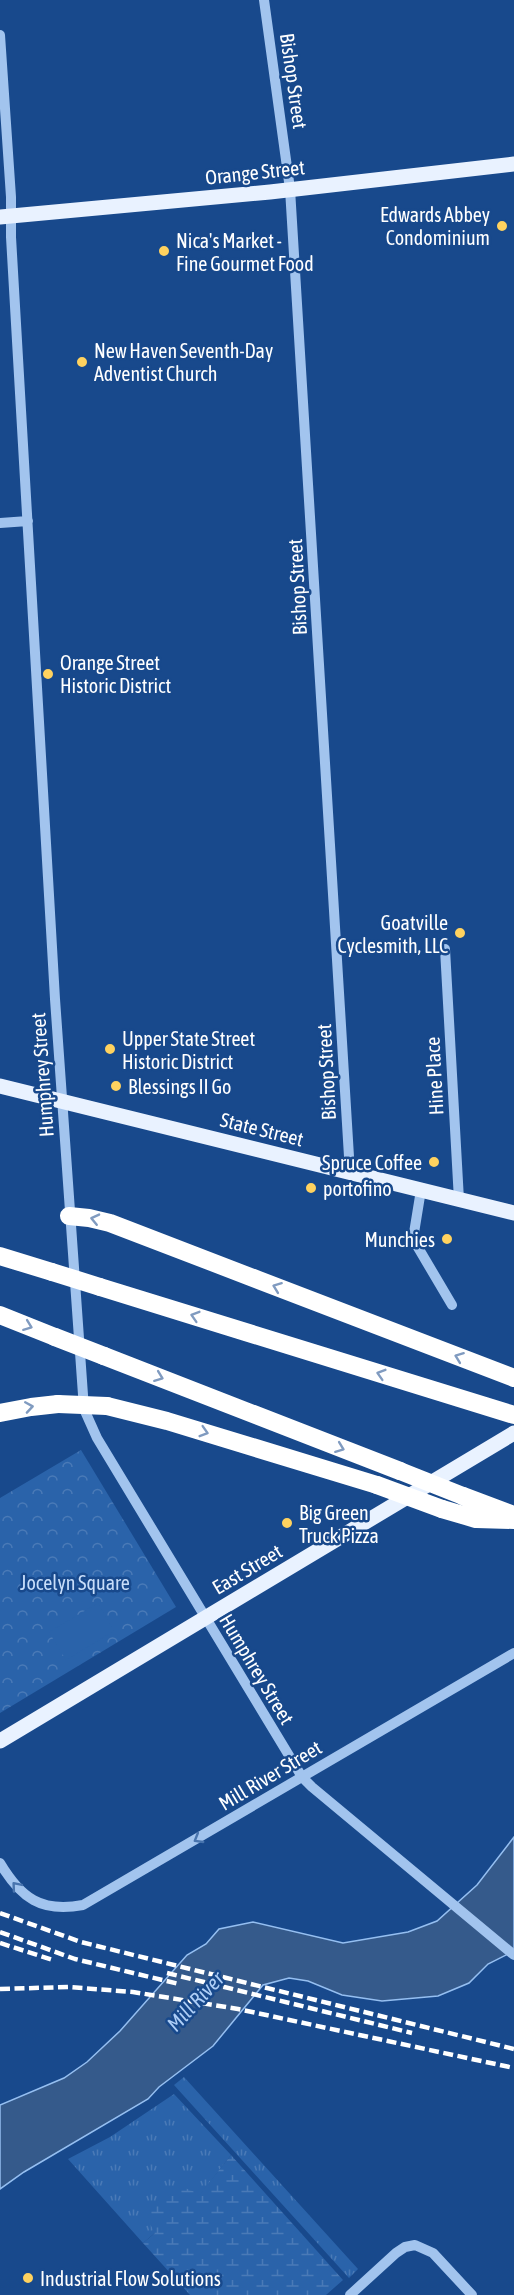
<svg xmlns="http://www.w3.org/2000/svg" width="514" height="2295" font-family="'Asap Condensed',sans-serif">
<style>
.grass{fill:url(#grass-tufts)}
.wetland{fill:url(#wetland-marsh)}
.park{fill:url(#park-crowns)}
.pitch{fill:#2a63aa}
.water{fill:#355a8b;stroke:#95bff1;stroke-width:1.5}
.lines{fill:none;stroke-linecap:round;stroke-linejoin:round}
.minor{stroke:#a2c4ee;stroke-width:10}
.major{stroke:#e9f2ff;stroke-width:15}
.highway{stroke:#fff;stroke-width:18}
.rail{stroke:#fff;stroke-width:4.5;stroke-dasharray:10 4.5;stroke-linecap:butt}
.highway-bridge{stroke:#fff;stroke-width:18}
.oneway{stroke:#809bc0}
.oneway2{stroke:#4874ae}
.poi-dot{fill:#ffd25f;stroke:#18498c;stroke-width:2}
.labels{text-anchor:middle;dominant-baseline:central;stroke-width:5;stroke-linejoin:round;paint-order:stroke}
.street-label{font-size:20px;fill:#fff;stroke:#18498c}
.poi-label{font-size:20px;fill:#fff;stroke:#18498c;text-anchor:start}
.park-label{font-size:20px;fill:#c8defa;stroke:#18498c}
.water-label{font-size:21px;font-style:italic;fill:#aecef6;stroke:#18498c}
</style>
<defs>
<pattern id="grass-tufts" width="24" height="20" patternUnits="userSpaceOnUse" patternTransform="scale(1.5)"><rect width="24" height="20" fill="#2a63aa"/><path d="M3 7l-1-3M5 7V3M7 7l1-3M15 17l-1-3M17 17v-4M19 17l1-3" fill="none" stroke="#4a7ab7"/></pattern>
<pattern id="wetland-marsh" width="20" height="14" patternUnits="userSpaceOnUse" patternTransform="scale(1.5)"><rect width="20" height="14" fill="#2a63aa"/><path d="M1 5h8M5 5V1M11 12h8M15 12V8" fill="none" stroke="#4a7ab7"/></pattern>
<pattern id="park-crowns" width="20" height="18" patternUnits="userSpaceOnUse" patternTransform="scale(1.5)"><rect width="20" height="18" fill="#2a63aa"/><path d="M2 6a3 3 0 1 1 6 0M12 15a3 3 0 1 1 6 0" fill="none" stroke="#4a7ab7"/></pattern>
</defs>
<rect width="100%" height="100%" fill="#18498c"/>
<!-- grass -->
<path class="grass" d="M 184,2077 L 358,2269 L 349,2278 L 174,2085 Z
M 174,2094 L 231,2155 L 200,2195 L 143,2243 L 68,2159 L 110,2137 Z"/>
<!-- wetland -->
<path class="wetland" d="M 231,2155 L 343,2280 L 326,2295 L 190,2295 L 143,2243 L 155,2233 L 150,2224 L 150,2208 L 163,2196 L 185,2188 L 200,2194 Z"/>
<!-- park -->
<path class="park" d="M 81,1450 L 176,1607 L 0,1713 L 0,1498 Z"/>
<!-- pitch -->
<path class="pitch" d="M 98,1603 L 114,1631 L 66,1660 L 49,1632 Z"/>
<!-- water -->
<path class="water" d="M 514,1837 L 514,1951 L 488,1964 L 469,1983 L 438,1996 L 382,2001 L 342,1995 L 308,1981 L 289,1978 L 263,1985 L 213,2046 L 159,2087 L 148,2099 L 24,2172 L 0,2189 L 0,2105 L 64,2078 L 87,2062 L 120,2031 L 187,1955 L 206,1944 L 219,1929 L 253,1922 L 343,1943 L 408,1932 L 437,1921 L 477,1885 Z"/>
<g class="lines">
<!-- minor -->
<path class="minor" d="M 264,0 L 290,189 L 350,1173
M 0,35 L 11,197 L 11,237 L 55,999 L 84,1409 L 97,1438 L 302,1777 L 312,1787 L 514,1955
M 0,523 L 28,521
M 445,949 L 459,1200
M 421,1190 L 413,1239 L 452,1305
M 0,1863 C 21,1898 41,1913 83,1905 L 514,1653
M 350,2295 L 396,2253 L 405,2247 L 415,2245 L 433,2253 L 472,2295"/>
<!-- major -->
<path class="major" d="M 0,217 L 270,192 L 514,164
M 0,1086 L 514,1213
M 0,1741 L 514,1433"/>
<!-- highway -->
<path class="highway" d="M 69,1216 L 89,1218 L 110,1223 L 514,1378
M 0,1256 L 52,1272
M 100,1287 L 514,1415
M 0,1315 L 55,1337
M 104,1356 L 400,1471
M 107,1406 L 167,1421 L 377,1485
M 0,1413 L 31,1407 L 58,1404
M 463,1496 L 514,1515
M 442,1509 L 476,1519 L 514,1520"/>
<!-- rail -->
<path class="rail" d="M 0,1913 L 81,1942 L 514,2049
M 0,1932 L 75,1959 L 179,1984
M 0,1943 L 53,1960
M 167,1973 L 412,2033
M 0,1989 L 68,1987 L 133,1992 L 238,2009 L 514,2068"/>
<!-- highway-bridge -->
<path class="highway-bridge" d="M 52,1272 L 100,1287
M 55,1337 L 104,1356
M 58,1404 L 107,1406
M 400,1471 L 463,1496
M 377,1485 L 442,1509"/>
</g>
<!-- one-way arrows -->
<defs><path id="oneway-chevron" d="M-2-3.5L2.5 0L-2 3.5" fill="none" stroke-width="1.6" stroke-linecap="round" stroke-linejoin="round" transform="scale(1.5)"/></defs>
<g class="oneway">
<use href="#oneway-chevron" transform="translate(95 1219) rotate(-167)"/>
<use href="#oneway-chevron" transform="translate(277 1287) rotate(-159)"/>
<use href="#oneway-chevron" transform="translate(195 1316) rotate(-163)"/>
<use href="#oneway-chevron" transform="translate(28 1326) rotate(21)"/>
<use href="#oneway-chevron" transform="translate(459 1357) rotate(-159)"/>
<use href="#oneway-chevron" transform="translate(381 1374) rotate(-163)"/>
<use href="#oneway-chevron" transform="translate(159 1377) rotate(21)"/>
<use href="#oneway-chevron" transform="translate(29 1407) rotate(-9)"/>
<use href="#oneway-chevron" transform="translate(204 1432) rotate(17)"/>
<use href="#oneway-chevron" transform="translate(340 1448) rotate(21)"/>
</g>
<g class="oneway2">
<use href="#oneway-chevron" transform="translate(198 1839) rotate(149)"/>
<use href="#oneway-chevron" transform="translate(16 1886) rotate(-130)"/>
</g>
<!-- markers -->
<g class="poi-dot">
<circle cx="502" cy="226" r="6"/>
<circle cx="164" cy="251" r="6"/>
<circle cx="82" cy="362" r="6"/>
<circle cx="48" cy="674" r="6"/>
<circle cx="460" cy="933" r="6"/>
<circle cx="110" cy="1049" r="6"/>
<circle cx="116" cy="1086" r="6"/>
<circle cx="434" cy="1162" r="6"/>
<circle cx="311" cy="1188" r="6"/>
<circle cx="447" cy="1239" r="6"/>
<circle cx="287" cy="1523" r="6"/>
<circle cx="28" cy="2278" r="6"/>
</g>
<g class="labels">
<!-- street labels -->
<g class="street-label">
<text transform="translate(294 81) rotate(82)">Bishop Street</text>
<text transform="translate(255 172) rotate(-6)">Orange Street</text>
<text transform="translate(297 587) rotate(-93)">Bishop Street</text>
<text transform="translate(326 1072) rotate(-93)">Bishop Street</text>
<text transform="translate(42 1075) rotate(-94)">Humphrey Street</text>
<text transform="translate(434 1076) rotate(-93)">Hine Place</text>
<text transform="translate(262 1129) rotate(14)">State Street</text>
<text transform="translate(247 1569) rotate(-31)">East Street</text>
<text transform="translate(257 1669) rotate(59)">Humphrey Street</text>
<text transform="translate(270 1775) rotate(-31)">Mill River Street</text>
</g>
<!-- poi labels -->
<g class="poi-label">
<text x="490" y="214" text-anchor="end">Edwards Abbey<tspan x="490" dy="23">Condominium</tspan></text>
<text x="176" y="240">Nica's Market -<tspan x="176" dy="23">Fine Gourmet Food</tspan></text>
<text x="94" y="350">New Haven Seventh-Day<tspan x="94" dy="23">Adventist Church</tspan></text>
<text x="60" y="662">Orange Street<tspan x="60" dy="23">Historic District</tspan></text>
<text x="448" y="922" text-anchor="end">Goatville<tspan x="448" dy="23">Cyclesmith, LLC</tspan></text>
<text x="122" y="1038">Upper State Street<tspan x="122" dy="23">Historic District</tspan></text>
<text x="128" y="1086">Blessings II Go</text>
<text x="422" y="1162" text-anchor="end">Spruce Coffee</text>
<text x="323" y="1188">portofino</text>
<text x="435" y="1239" text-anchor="end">Munchies</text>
<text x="299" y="1512">Big Green<tspan x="299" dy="23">Truck Pizza</tspan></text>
<text x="40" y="2278">Industrial Flow Solutions</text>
</g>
<!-- park labels -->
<g class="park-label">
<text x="75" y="1582">Jocelyn Square</text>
</g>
<!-- water labels -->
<g class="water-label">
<text transform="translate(195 2001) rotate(-47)">Mill River</text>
</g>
</g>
</svg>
